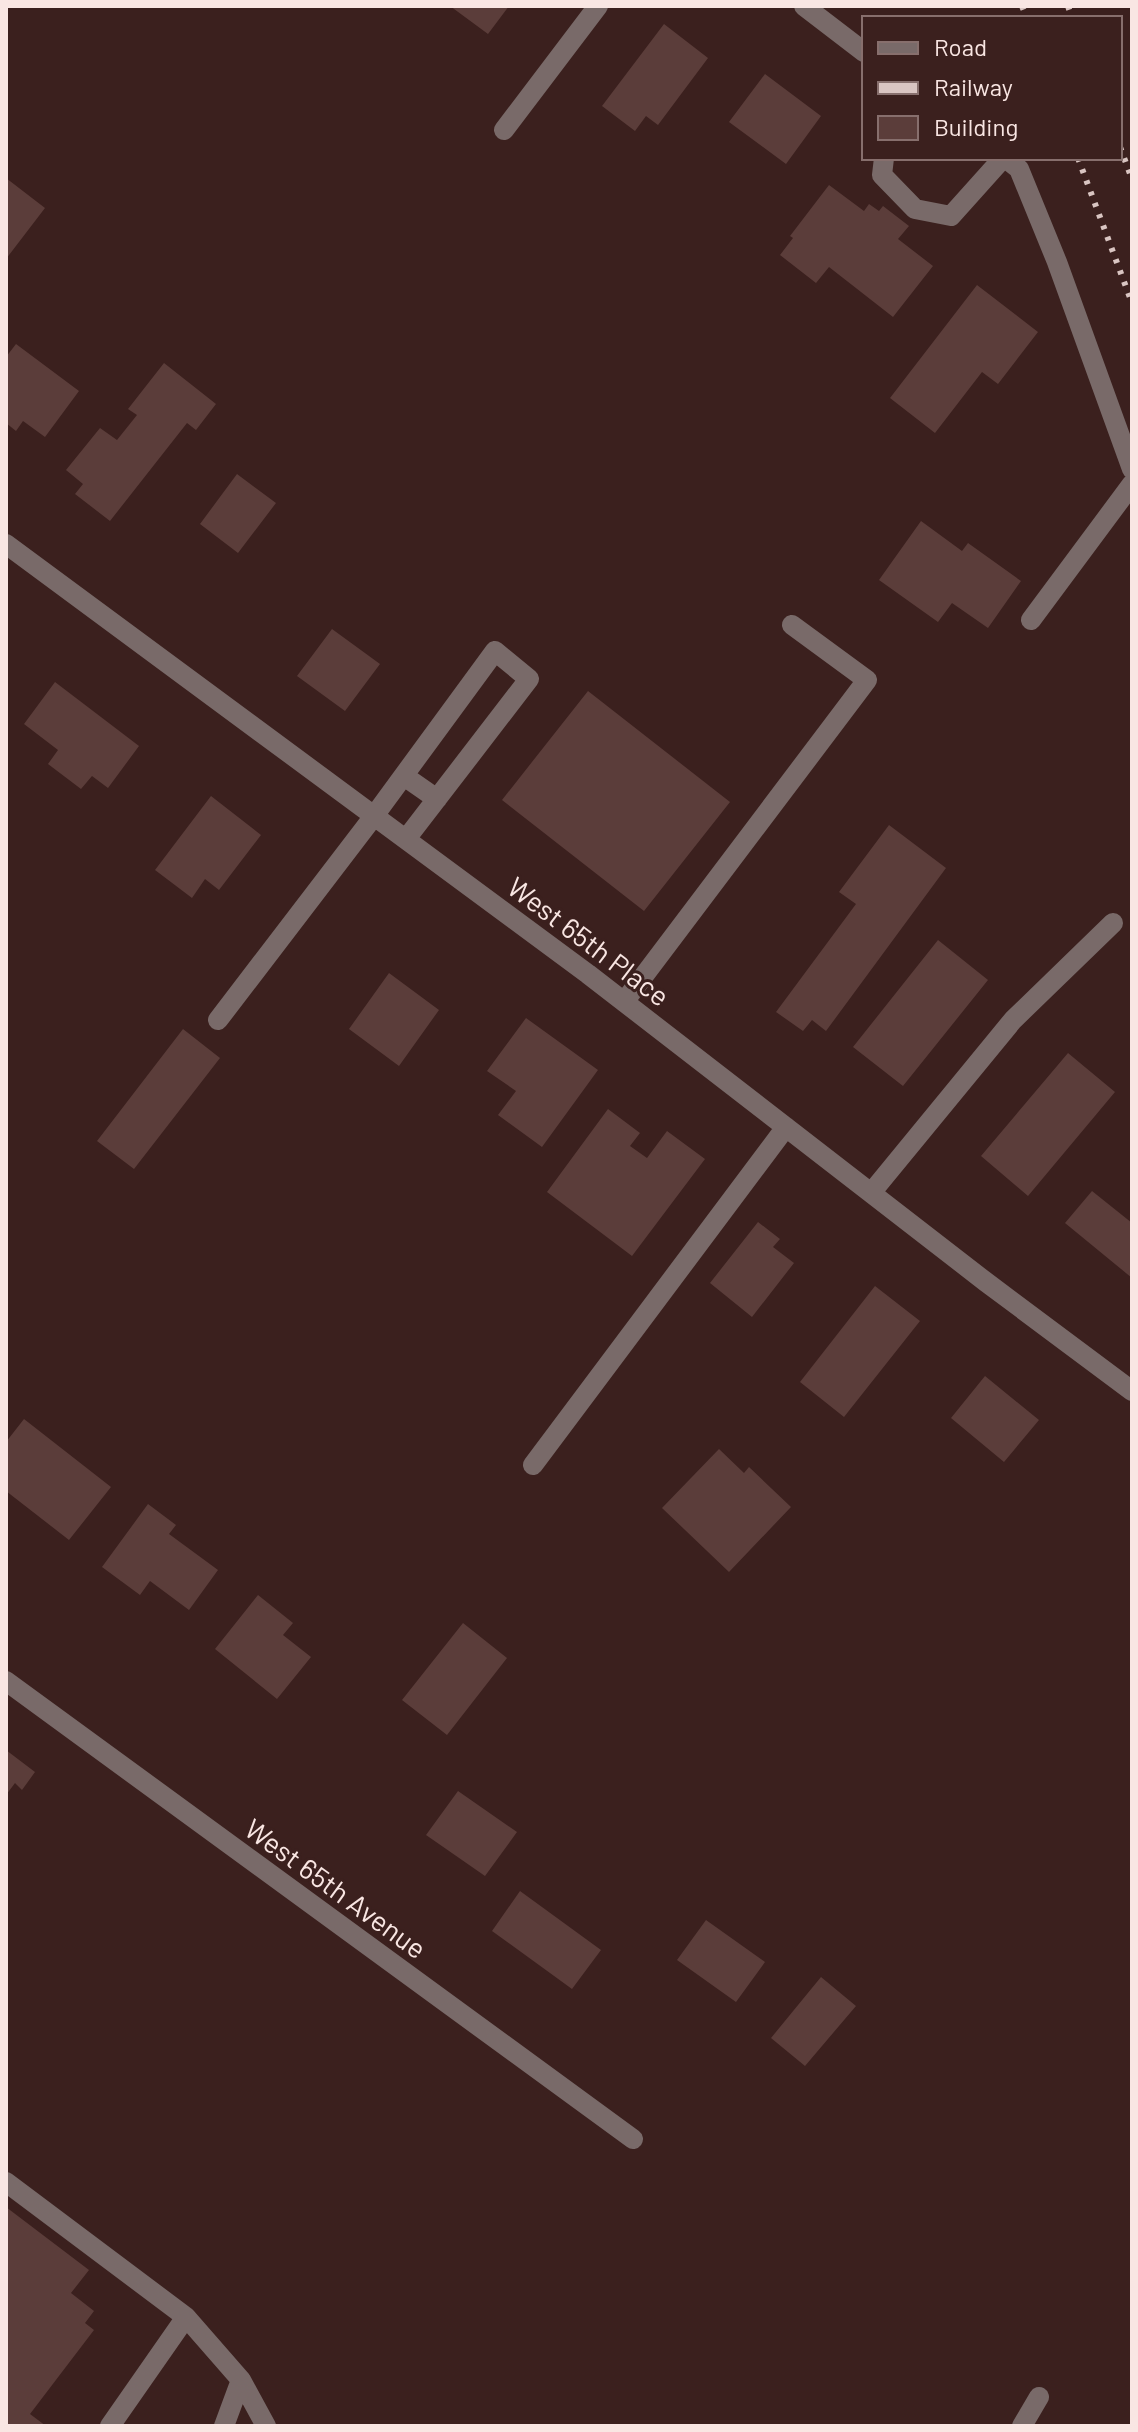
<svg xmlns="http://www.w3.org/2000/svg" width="1138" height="2432" font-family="Barlow,sans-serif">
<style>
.building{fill:#5b3d3a}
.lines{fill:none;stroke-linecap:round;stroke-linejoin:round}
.minor{stroke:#796a69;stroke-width:20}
.rail{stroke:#d9c5c2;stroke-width:6;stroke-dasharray:4 8;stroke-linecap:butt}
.labels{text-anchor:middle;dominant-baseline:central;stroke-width:6;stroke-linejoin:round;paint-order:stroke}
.street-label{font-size:28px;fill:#f9e6e3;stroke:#3b201e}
</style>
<rect width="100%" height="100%" fill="#3b201e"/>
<!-- building -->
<path class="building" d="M 450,6 L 509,6 L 488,34 Z
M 664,24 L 708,58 L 658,125 L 646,116 L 635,131 L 602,106 Z
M 765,74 L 821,116 L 786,164 L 729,122 Z
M 6,178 L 45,208 L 6,259 Z
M 829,185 L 864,211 L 869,204 L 879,211 L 883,206 L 909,226 L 898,239 L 933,266 L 893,317 L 829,267 L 816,283 L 780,255 L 793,238 L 790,236 Z
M 977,285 L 1038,332 L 998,384 L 982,372 L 935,433 L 890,398 Z
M 16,344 L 79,391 L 45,437 L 23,421 L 16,431 L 6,423 L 6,357 Z
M 164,363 L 216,404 L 196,430 L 187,423 L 110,521 L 75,494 L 83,484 L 66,470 L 100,428 L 117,440 L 137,415 L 128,409 Z
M 237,474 L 276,503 L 238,553 L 200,524 Z
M 921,521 L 962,551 L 968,543 L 1021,581 L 988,628 L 952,603 L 938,622 L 879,580 Z
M 332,629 L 380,664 L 345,711 L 297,676 Z
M 55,682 L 139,746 L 108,788 L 92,776 L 81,789 L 48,764 L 58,750 L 24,724 Z
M 588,691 L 730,802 L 644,911 L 502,800 Z
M 211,796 L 261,835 L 219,890 L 205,879 L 192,898 L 155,870 Z
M 889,825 L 946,868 L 826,1031 L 812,1020 L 803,1031 L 776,1012 L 856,904 L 839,892 Z
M 938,940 L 988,980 L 903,1086 L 853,1047 Z
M 389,973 L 439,1010 L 399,1066 L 349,1029 Z
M 526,1018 L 598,1070 L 542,1147 L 498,1115 L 516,1091 L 487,1071 Z
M 183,1029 L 220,1058 L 134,1169 L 97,1141 Z
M 1068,1053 L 1115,1092 L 1028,1196 L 981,1156 Z
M 608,1109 L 640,1133 L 630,1146 L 647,1158 L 667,1131 L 705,1159 L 632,1256 L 547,1192 Z
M 1092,1191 L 1132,1223 L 1132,1278 L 1065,1223 Z
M 758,1222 L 780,1239 L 773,1247 L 794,1263 L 752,1317 L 710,1283 Z
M 875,1286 L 920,1321 L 844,1417 L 800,1382 Z
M 985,1376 L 1039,1420 L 1004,1462 L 951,1418 Z
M 24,1419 L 111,1487 L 69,1540 L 6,1491 L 6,1442 Z
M 719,1449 L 744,1473 L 749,1467 L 791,1507 L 729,1572 L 662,1508 Z
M 148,1504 L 176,1525 L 169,1534 L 218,1570 L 189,1610 L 150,1581 L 140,1595 L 102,1567 Z
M 258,1595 L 293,1623 L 283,1635 L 311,1657 L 277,1699 L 215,1649 Z
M 463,1623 L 507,1658 L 447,1735 L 402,1700 Z
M 6,1750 L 35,1772 L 22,1790 L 15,1783 L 6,1795 Z
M 458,1791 L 517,1832 L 485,1876 L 426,1835 Z
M 520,1891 L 601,1950 L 572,1989 L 492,1931 Z
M 706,1920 L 765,1962 L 736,2002 L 677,1960 Z
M 821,1977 L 856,2006 L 805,2066 L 771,2038 Z
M 6,2207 L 89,2270 L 71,2293 L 94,2311 L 85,2323 L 94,2330 L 30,2414 L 46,2426 L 6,2426 Z"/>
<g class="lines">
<!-- minor -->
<path class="minor" d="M 804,6 L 864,52
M 504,130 L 598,6
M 884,158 L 882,175 L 915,209 L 951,216 L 1003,158
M 1005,158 L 1019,169 L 1057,262 L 1132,469
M 6,544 L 588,974 L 986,1282 L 1132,1391
M 1031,620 L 1132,484
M 404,776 L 437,799
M 624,1002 L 867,680 L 792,625
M 218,1020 L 374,816 L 495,651 L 529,679 L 406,839
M 871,1193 L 1013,1020 L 1113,923
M 533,1465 L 786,1127
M 6,1681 L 633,2139
M 6,2182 L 186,2317 L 241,2380 L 224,2426
M 241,2380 L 266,2426
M 110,2426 L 186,2317
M 1022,2426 L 1039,2397"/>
<!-- rail -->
<path class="rail" d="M 1022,6 L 1027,18
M 1068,6 L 1072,18
M 1120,147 L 1132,179
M 1078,158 L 1132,303"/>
</g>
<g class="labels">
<!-- street labels -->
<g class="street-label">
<text transform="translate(589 941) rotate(37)">West 65th Place</text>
<text transform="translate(336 1888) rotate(36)">West 65th Avenue</text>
</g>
</g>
<!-- border -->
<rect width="1138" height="2432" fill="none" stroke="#f9e6e3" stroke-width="16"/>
<!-- legend -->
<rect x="862" y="16" width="260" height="144" fill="#3b201e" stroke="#876f6d" stroke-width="2"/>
<rect x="878" y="42" width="40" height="12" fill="#796a69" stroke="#876f6d" stroke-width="2"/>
<text x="934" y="56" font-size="24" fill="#f9e6e3">Road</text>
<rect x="878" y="82" width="40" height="12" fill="#d9c5c2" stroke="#876f6d" stroke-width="2"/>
<text x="934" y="96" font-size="24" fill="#f9e6e3">Railway</text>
<rect x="878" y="116" width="40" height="24" fill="#5b3d3a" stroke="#876f6d" stroke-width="2"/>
<text x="934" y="136" font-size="24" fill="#f9e6e3">Building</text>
</svg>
